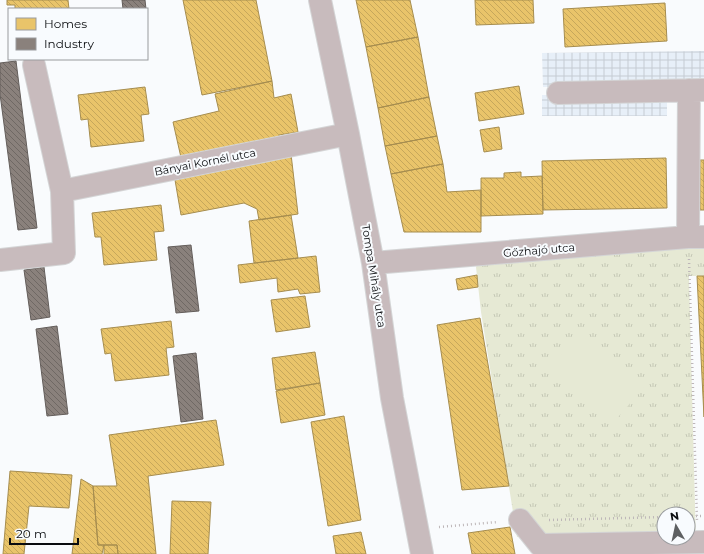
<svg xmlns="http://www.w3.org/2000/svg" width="704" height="554" font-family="Montserrat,sans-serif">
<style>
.industrial{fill:url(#industrial-grid)}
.grass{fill:url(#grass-tufts);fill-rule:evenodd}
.pitch{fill:#e6e9d4}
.homes{fill:url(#homes-back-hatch);stroke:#a68d4f}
.industry{fill:url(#industry-back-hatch);stroke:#645e5b}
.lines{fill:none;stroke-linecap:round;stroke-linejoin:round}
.minor-casing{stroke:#d4d5d6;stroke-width:24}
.path{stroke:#bdb6b8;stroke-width:2.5;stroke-dasharray:1 3;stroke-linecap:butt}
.minor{stroke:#c8bbbd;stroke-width:22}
.labels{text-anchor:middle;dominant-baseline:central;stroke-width:4;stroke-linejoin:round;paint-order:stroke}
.street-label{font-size:11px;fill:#0a0c0f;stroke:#f8fbfe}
</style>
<defs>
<pattern id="industrial-grid" width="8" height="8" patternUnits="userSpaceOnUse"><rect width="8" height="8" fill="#e7eff8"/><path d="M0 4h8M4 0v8" fill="none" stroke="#c5ccd3"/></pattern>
<pattern id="grass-tufts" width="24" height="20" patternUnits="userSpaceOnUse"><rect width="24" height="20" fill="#e6e9d4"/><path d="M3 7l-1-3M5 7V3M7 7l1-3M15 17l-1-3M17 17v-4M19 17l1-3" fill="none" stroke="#c4c7b5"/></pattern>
<pattern id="homes-back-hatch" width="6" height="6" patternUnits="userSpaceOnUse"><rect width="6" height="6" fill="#e9c46a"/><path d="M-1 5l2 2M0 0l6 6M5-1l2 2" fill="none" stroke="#c6a75b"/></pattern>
<pattern id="industry-back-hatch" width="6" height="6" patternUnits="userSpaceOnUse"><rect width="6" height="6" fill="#8a817c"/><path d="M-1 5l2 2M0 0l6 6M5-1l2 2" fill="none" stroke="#6f6864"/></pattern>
</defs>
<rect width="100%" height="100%" fill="#f9fbfd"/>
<!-- industrial -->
<path class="industrial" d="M 704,51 L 704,85 L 543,87 L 542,53 Z
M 542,95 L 667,95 L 667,116 L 542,116 Z"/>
<!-- grass -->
<path class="grass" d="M 704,239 L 704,276 L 689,276 L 696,543 L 517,537 L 481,312 L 476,267 L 485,254 ZM 664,514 L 688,514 L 688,538 L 664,538 Z"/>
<!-- pitch -->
<path class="pitch" d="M 580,334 L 644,387 L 614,422 L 551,366 Z"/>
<!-- homes -->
<path class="homes" d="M 7,0 L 68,0 L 69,9 L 15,9 L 15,5 L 7,5 Z
M 183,0 L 256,0 L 272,81 L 202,95 Z
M 356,0 L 410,0 L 418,37 L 366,47 Z
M 475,0 L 533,0 L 534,23 L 476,25 Z
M 665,3 L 667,41 L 565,47 L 563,9 Z
M 418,37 L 429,97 L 378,108 L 366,47 Z
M 272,81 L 274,98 L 291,94 L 298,132 L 279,135 L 280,142 L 182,162 L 173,122 L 219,111 L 215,94 Z
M 519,86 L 524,114 L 479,121 L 475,93 Z
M 145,87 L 149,114 L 141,115 L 144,141 L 91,147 L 88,119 L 81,120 L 78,95 Z
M 429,97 L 437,136 L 385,146 L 378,108 Z
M 499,127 L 502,149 L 484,152 L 480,130 Z
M 437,136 L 443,164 L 391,174 L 385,146 Z
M 291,154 L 298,214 L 259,220 L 257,209 L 244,203 L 181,215 L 175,180 Z
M 666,158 L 667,208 L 543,210 L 542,161 Z
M 700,160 L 704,160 L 704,210 L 700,210 Z
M 443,164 L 447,192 L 481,190 L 481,232 L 404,232 L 391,174 Z
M 521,172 L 521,177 L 542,176 L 543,214 L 481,216 L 481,178 L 504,178 L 504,173 Z
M 161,205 L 164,231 L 154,232 L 157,260 L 104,265 L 101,237 L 95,237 L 92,213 Z
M 291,215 L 298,258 L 254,263 L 249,221 Z
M 316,256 L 320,292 L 300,294 L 298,289 L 278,292 L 277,278 L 240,283 L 238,265 Z
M 477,275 L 478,287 L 458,290 L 456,279 Z
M 697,276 L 704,276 L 704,417 Z
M 305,296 L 310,327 L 276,332 L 271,300 Z
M 480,318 L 509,486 L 462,490 L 437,325 Z
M 171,321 L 174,347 L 166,348 L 169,375 L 115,381 L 111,353 L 105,354 L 101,329 Z
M 315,352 L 320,383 L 276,390 L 272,358 Z
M 320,383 L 325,415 L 281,423 L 276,391 Z
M 344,416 L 361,520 L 328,526 L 311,422 Z
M 216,420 L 224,465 L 148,476 L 156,554 L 118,554 L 117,545 L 98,545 L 93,486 L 117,486 L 109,435 Z
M 10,471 L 72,475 L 69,508 L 29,506 L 24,554 L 3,554 Z
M 81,479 L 93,486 L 98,545 L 104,545 L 102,554 L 72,554 Z
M 172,501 L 211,502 L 208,554 L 170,554 Z
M 510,527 L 515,554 L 472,554 L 468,533 Z
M 361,532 L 366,554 L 336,554 L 333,536 Z
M 104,545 L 117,545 L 118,554 L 104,554 Z"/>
<!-- industry -->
<path class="industry" d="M 122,0 L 145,0 L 146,9 L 123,9 Z
M 16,61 L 37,228 L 18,230 L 0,94 L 0,63 Z
M 191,245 L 199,311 L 176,313 L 168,247 Z
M 44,267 L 50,317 L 31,320 L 24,270 Z
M 57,326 L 68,414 L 47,416 L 36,329 Z
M 196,353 L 203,419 L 181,422 L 173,356 Z"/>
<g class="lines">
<!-- minor casing -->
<g class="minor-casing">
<path id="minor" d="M 320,0 L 348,134 L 373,263 L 392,398 L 422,554
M 34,65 L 62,191
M 558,93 L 703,90
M 688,237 L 689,90
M 0,260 L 64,253 L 62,191 L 348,134
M 373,263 L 688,237 L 704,237
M 520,520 L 540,545 L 704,542"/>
</g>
<!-- path -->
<path class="path" d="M 689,259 L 697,520
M 688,516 L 704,516
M 549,520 L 664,517
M 439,527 L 498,522"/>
<!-- minor -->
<use href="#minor" class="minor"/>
</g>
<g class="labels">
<!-- street labels -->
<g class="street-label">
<text transform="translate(205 162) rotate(-11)">Bányai Kornél utca</text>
<text transform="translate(539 250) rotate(-5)">Gőzhajó utca</text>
<text transform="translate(374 276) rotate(81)">Tompa Mihály utca</text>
</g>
</g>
<!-- legend -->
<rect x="8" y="8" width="140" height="52" fill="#f8fbfe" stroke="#999b9e"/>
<rect x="16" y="18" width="20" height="12" fill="#e9c46a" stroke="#999b9e"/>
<text x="44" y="28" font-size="12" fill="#0a0c0f">Homes</text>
<rect x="16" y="38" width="20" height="12" fill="#8a817c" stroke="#999b9e"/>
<text x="44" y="48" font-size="12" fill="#0a0c0f">Industry</text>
<!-- north arrow -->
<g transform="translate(676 526) rotate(351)"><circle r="19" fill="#f8fbfe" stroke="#999b9e"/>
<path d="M0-3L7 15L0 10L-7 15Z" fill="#5e6062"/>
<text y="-6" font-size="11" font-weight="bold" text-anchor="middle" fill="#0a0c0f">N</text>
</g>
<!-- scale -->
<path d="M10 538v6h68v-6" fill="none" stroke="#0a0c0f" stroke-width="2"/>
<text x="16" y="538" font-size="12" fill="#0a0c0f" stroke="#f8fbfe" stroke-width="3" paint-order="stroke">20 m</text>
</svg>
